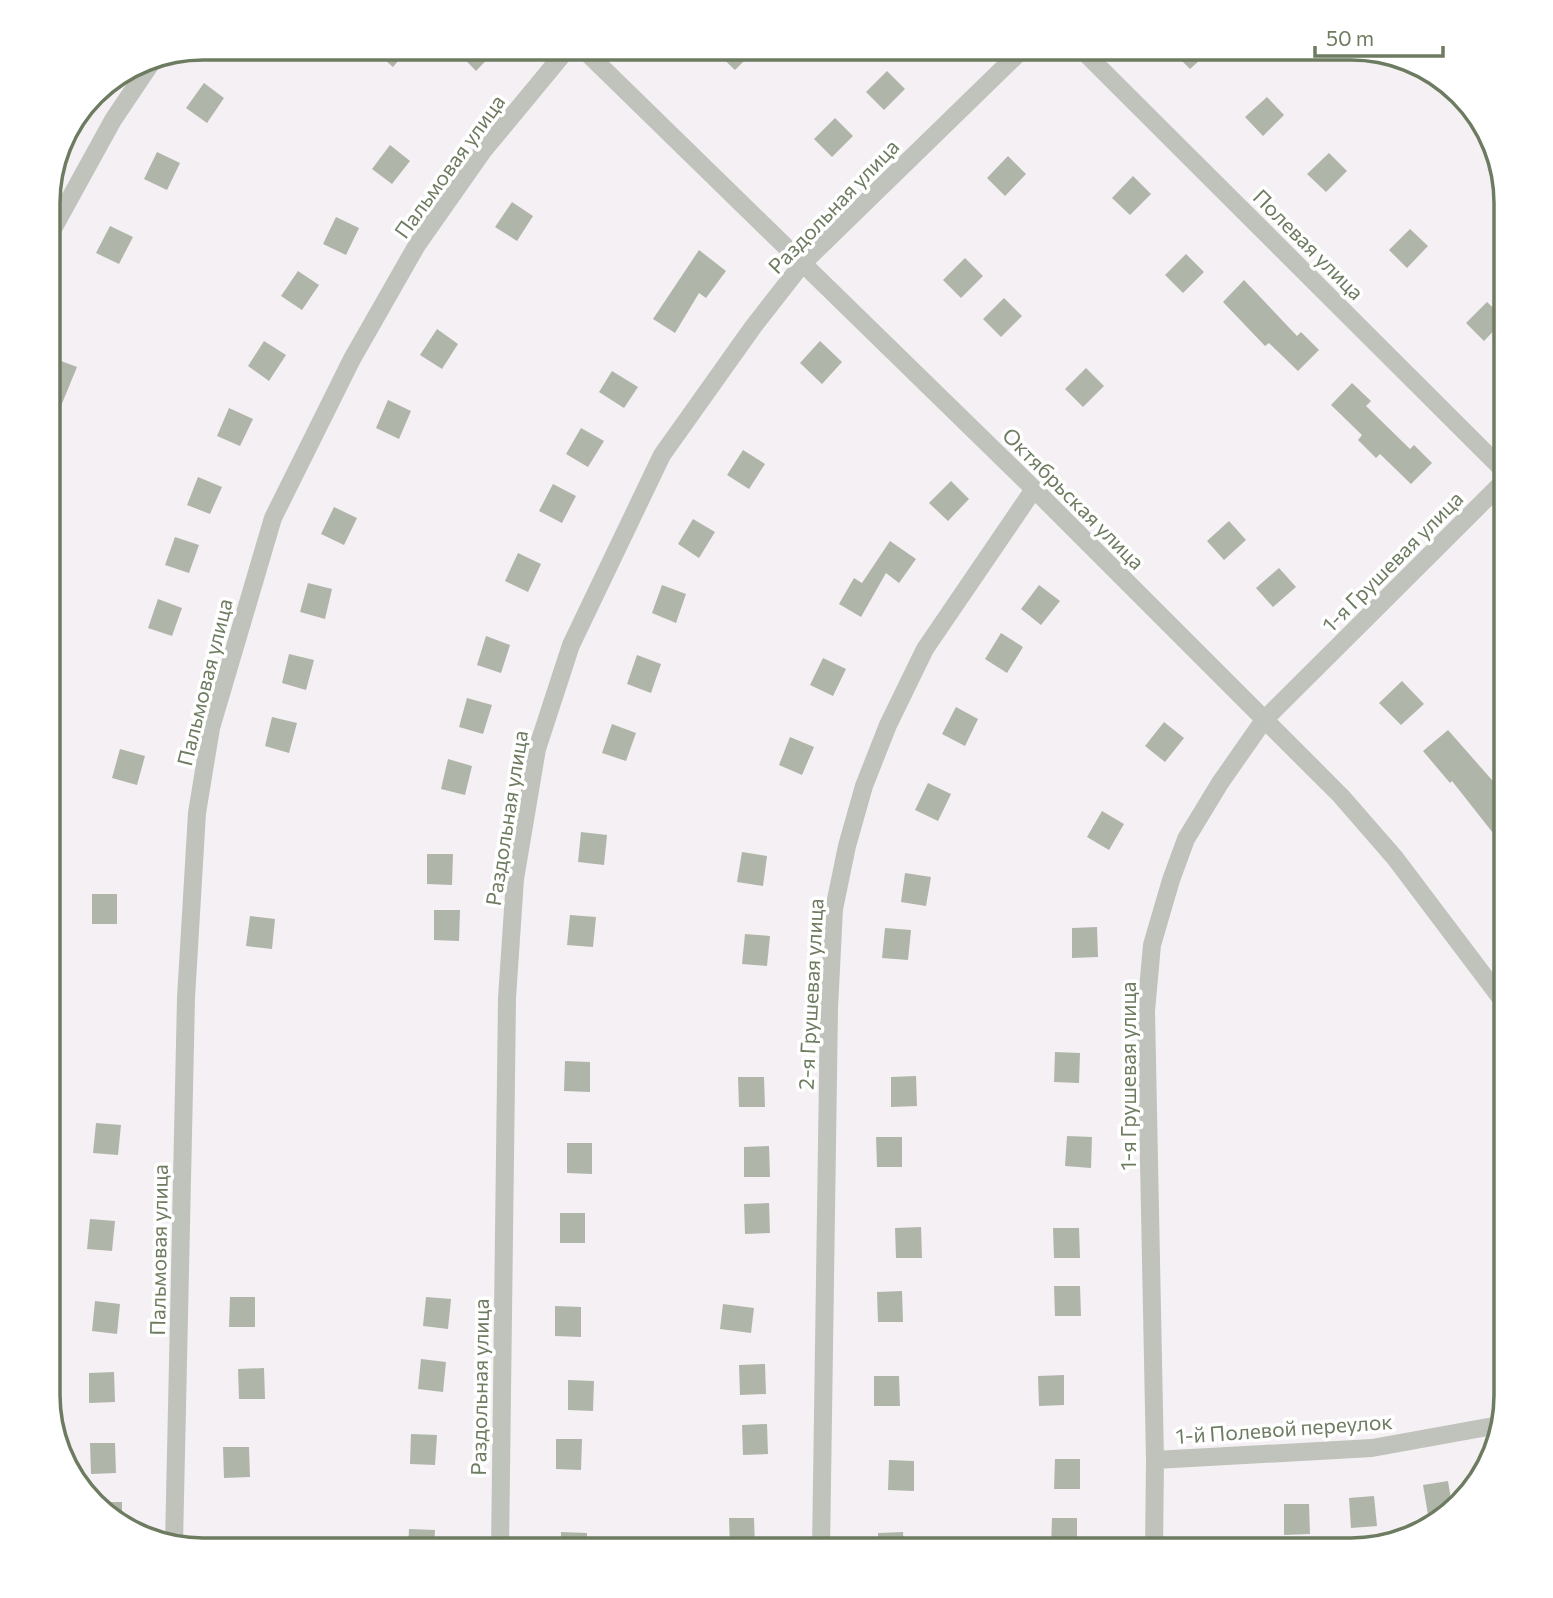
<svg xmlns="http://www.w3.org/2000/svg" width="1553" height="1598" font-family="Commissioner,sans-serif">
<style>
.building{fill:#b0b5a9}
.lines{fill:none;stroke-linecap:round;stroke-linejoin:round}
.minor{stroke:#bfc3bb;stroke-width:18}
.labels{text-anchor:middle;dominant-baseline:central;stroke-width:7;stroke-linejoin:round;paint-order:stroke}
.street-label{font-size:21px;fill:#6d7b60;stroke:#fff}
.rim{fill:none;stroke:#6d7b60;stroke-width:3.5}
</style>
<rect width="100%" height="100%" fill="#f5f0f4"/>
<!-- building -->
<path class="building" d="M 370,47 L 410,47 L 393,67 Z
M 453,47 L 499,47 L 476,71 Z
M 711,47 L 758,47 L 735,70 Z
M 1169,48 L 1213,48 L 1190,69 Z
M 887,71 L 905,89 L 884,110 L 866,92 Z
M 204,83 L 224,98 L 207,123 L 186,108 Z
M 1267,97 L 1284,115 L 1263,136 L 1245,117 Z
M 835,118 L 853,136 L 832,157 L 814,139 Z
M 390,145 L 410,161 L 392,184 L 372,169 Z
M 157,152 L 180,163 L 167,190 L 144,179 Z
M 1329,153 L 1347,171 L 1326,192 L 1307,174 Z
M 1008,156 L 1026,174 L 1005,196 L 987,178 Z
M 1133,176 L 1151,194 L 1130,215 L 1112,198 Z
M 512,202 L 533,216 L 517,241 L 495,227 Z
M 336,217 L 359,228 L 346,255 L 323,244 Z
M 110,226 L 133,237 L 119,264 L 96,253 Z
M 1410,229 L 1428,246 L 1407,268 L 1389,250 Z
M 699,250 L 726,271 L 706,298 L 699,293 L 675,333 L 653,319 Z
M 1186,254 L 1204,272 L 1183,293 L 1165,275 Z
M 965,258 L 983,276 L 961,298 L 943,280 Z
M 298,271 L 319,285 L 302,310 L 281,296 Z
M 1244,280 L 1297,336 L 1301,332 L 1319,350 L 1298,371 L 1269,343 L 1265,346 L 1223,302 Z
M 1004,298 L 1022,316 L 1001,337 L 983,319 Z
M 1487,302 L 1505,319 L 1484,341 L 1466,323 Z
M 437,329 L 458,344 L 442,369 L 420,355 Z
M 264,341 L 286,355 L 269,381 L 248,366 Z
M 820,341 L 842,362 L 822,384 L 800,363 Z
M 53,358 L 77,367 L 49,435 L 48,373 Z
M 1086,368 L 1104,386 L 1083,407 L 1065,389 Z
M 612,371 L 638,387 L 624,408 L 599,392 Z
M 1352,383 L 1371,401 L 1366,406 L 1410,449 L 1414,445 L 1432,463 L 1411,484 L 1380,454 L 1376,458 L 1358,440 L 1362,435 L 1331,405 Z
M 388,400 L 411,411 L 399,439 L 376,428 Z
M 229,408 L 253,419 L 240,446 L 217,436 Z
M 581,428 L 604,441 L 588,467 L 566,454 Z
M 743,450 L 765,464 L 749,489 L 727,475 Z
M 198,477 L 222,487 L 210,514 L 187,505 Z
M 951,481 L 969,499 L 948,521 L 929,503 Z
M 553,484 L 576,496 L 562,523 L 539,511 Z
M 334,507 L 357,518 L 344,545 L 321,534 Z
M 693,519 L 715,532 L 699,558 L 678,544 Z
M 1229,521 L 1246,540 L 1224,560 L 1207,541 Z
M 175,537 L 199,545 L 189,573 L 165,565 Z
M 890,541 L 916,559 L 899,583 L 886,573 L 861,617 L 839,604 L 854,578 L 862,583 Z
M 518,553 L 541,564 L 528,592 L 505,581 Z
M 1279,568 L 1296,587 L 1273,607 L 1256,588 Z
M 308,583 L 332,589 L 325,619 L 300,612 Z
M 662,585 L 686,594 L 676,623 L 652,613 Z
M 1039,585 L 1060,601 L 1041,625 L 1021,609 Z
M 158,599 L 182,608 L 172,636 L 148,628 Z
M 1001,633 L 1023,647 L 1007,673 L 985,659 Z
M 486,636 L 510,645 L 501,673 L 477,665 Z
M 289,654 L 314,660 L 306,690 L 282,683 Z
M 637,655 L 661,664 L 651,693 L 627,684 Z
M 823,658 L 846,669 L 833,696 L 810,685 Z
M 1402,681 L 1424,704 L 1401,725 L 1379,703 Z
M 467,698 L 492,705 L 483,734 L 459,727 Z
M 956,707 L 978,719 L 965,746 L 942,734 Z
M 272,717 L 297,723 L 289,753 L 265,746 Z
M 1164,722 L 1184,738 L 1165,762 L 1145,746 Z
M 612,724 L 636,733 L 626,761 L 602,753 Z
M 1448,730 L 1506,796 L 1506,823 L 1493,833 L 1452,781 L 1450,783 L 1423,751 Z
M 790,737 L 814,747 L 802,775 L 779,765 Z
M 120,749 L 145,756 L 137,785 L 112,778 Z
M 448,759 L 472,766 L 465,795 L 441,789 Z
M 928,783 L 951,794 L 938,821 L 915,810 Z
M 1102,811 L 1124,824 L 1109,850 L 1087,837 Z
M 581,832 L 607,835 L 604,865 L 578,862 Z
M 742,852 L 767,856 L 763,886 L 737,882 Z
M 427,854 L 453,854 L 452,885 L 427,884 Z
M 905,873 L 931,877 L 926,906 L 901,902 Z
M 92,894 L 117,894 L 117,924 L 92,924 Z
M 434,910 L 460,910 L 459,941 L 434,940 Z
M 570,915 L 596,917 L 593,947 L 567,945 Z
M 250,916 L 275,919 L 272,949 L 246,946 Z
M 1097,927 L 1098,957 L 1072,958 L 1072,928 Z
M 885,928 L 911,930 L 908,960 L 882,958 Z
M 745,934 L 770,936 L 767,966 L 742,964 Z
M 1055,1052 L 1080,1053 L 1079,1083 L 1054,1082 Z
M 565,1061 L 590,1062 L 590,1092 L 564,1091 Z
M 916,1076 L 917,1106 L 891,1107 L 891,1077 Z
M 738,1077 L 764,1077 L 765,1107 L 739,1107 Z
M 96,1123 L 121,1125 L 118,1155 L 93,1153 Z
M 1067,1136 L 1092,1137 L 1091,1168 L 1065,1166 Z
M 876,1137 L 902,1137 L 902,1167 L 877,1167 Z
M 567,1143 L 592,1143 L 592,1174 L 567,1173 Z
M 769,1146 L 770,1177 L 744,1177 L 744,1147 Z
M 769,1203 L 770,1233 L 745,1234 L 744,1204 Z
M 560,1213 L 585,1213 L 585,1243 L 560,1243 Z
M 90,1219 L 115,1221 L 112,1251 L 87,1249 Z
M 921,1227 L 922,1258 L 896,1258 L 895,1228 Z
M 1053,1228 L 1079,1228 L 1080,1258 L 1054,1258 Z
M 1054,1286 L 1080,1286 L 1081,1316 L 1055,1316 Z
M 902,1291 L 903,1322 L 878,1322 L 877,1292 Z
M 230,1297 L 255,1297 L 255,1327 L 229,1327 Z
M 426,1297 L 451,1299 L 448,1329 L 423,1326 Z
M 95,1301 L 120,1304 L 117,1334 L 92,1331 Z
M 723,1304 L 754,1308 L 751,1333 L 720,1329 Z
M 555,1306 L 581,1307 L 581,1337 L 555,1336 Z
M 421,1359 L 446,1362 L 443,1392 L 418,1389 Z
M 765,1364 L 766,1394 L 740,1395 L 739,1365 Z
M 264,1368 L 265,1399 L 239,1399 L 238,1369 Z
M 114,1372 L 115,1402 L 89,1403 L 89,1373 Z
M 1064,1375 L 1064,1405 L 1039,1406 L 1038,1376 Z
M 874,1376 L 899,1376 L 900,1406 L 874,1406 Z
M 568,1380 L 594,1381 L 593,1411 L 568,1410 Z
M 767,1424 L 768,1454 L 743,1455 L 742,1425 Z
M 411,1434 L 437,1435 L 435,1465 L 410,1464 Z
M 556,1439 L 582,1439 L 581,1470 L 556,1469 Z
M 90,1443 L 115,1443 L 116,1473 L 91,1474 Z
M 223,1447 L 249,1447 L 250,1477 L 224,1478 Z
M 1055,1459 L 1080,1459 L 1080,1489 L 1054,1489 Z
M 889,1460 L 914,1461 L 914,1491 L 888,1490 Z
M 1448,1481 L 1453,1511 L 1428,1515 L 1423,1485 Z
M 1374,1496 L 1377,1526 L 1351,1528 L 1349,1498 Z
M 92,1502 L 122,1502 L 122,1526 L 114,1519 Z
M 1284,1504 L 1309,1504 L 1310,1534 L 1284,1535 Z
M 729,1518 L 754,1518 L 755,1548 L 730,1549 Z
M 1052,1518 L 1077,1518 L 1077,1549 L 1051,1548 Z
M 409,1529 L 435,1530 L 434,1551 L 408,1551 Z
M 561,1532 L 587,1533 L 587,1551 L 561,1551 Z
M 903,1532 L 904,1551 L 878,1551 L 878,1533 Z"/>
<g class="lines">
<!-- minor -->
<path class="minor" d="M 581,47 L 1034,489 L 1341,796 L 1395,858 L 1506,1005
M 1079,47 L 1506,473
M 48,238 L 113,120 L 156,56
M 1155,1460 L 1372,1448 L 1499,1425
M 174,1544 L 186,998 L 197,813 L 211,728 L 273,518 L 352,359 L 417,245 L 483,151 L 569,47
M 500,1551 L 507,998 L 515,879 L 537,749 L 571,645 L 662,455 L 753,327 L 803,263 L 1025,47
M 821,1551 L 829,1008 L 834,909 L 847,846 L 864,786 L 888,725 L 925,649 L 1034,489
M 1154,1551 L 1155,1460 L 1146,1011 L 1152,945 L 1171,880 L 1186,839 L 1220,783 L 1264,720 L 1506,479"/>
</g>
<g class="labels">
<!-- street labels -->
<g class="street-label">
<text transform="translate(449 166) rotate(-54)">Пальмовая улица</text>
<text transform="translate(833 206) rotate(-46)">Раздольная улица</text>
<text transform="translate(1309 244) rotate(45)">Полевая улица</text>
<text transform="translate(1074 498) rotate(45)">Октябрьская улица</text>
<text transform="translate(1392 561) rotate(-45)">1-я Грушевая улица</text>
<text transform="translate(204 682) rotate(-76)">Пальмовая улица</text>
<text transform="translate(506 818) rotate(-81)">Раздольная улица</text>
<text transform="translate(810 994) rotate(-87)">2-я Грушевая улица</text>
<text transform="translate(1127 1076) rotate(-90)">1-я Грушевая улица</text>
<text transform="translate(158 1250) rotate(-89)">Пальмовая улица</text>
<text transform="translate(479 1387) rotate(-89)">Раздольная улица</text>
<text transform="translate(1284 1428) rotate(-4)">1-й Полевой переулок</text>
</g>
</g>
<!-- crop -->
<path d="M0 0H1553V1598H0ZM203 60H1351A143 143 0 0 1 1494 203V1395A143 143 0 0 1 1351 1538H203A143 143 0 0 1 60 1395V203A143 143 0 0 1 203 60Z" fill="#fff" fill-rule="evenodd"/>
<path class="rim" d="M203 60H1351A143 143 0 0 1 1494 203V1395A143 143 0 0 1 1351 1538H203A143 143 0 0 1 60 1395V203A143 143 0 0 1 203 60Z"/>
<!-- scale -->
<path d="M1315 46v10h128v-10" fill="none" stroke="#6d7b60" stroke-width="3.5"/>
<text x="1326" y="46" font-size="21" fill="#6d7b60" stroke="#ffffff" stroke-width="5" paint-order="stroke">50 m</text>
</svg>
